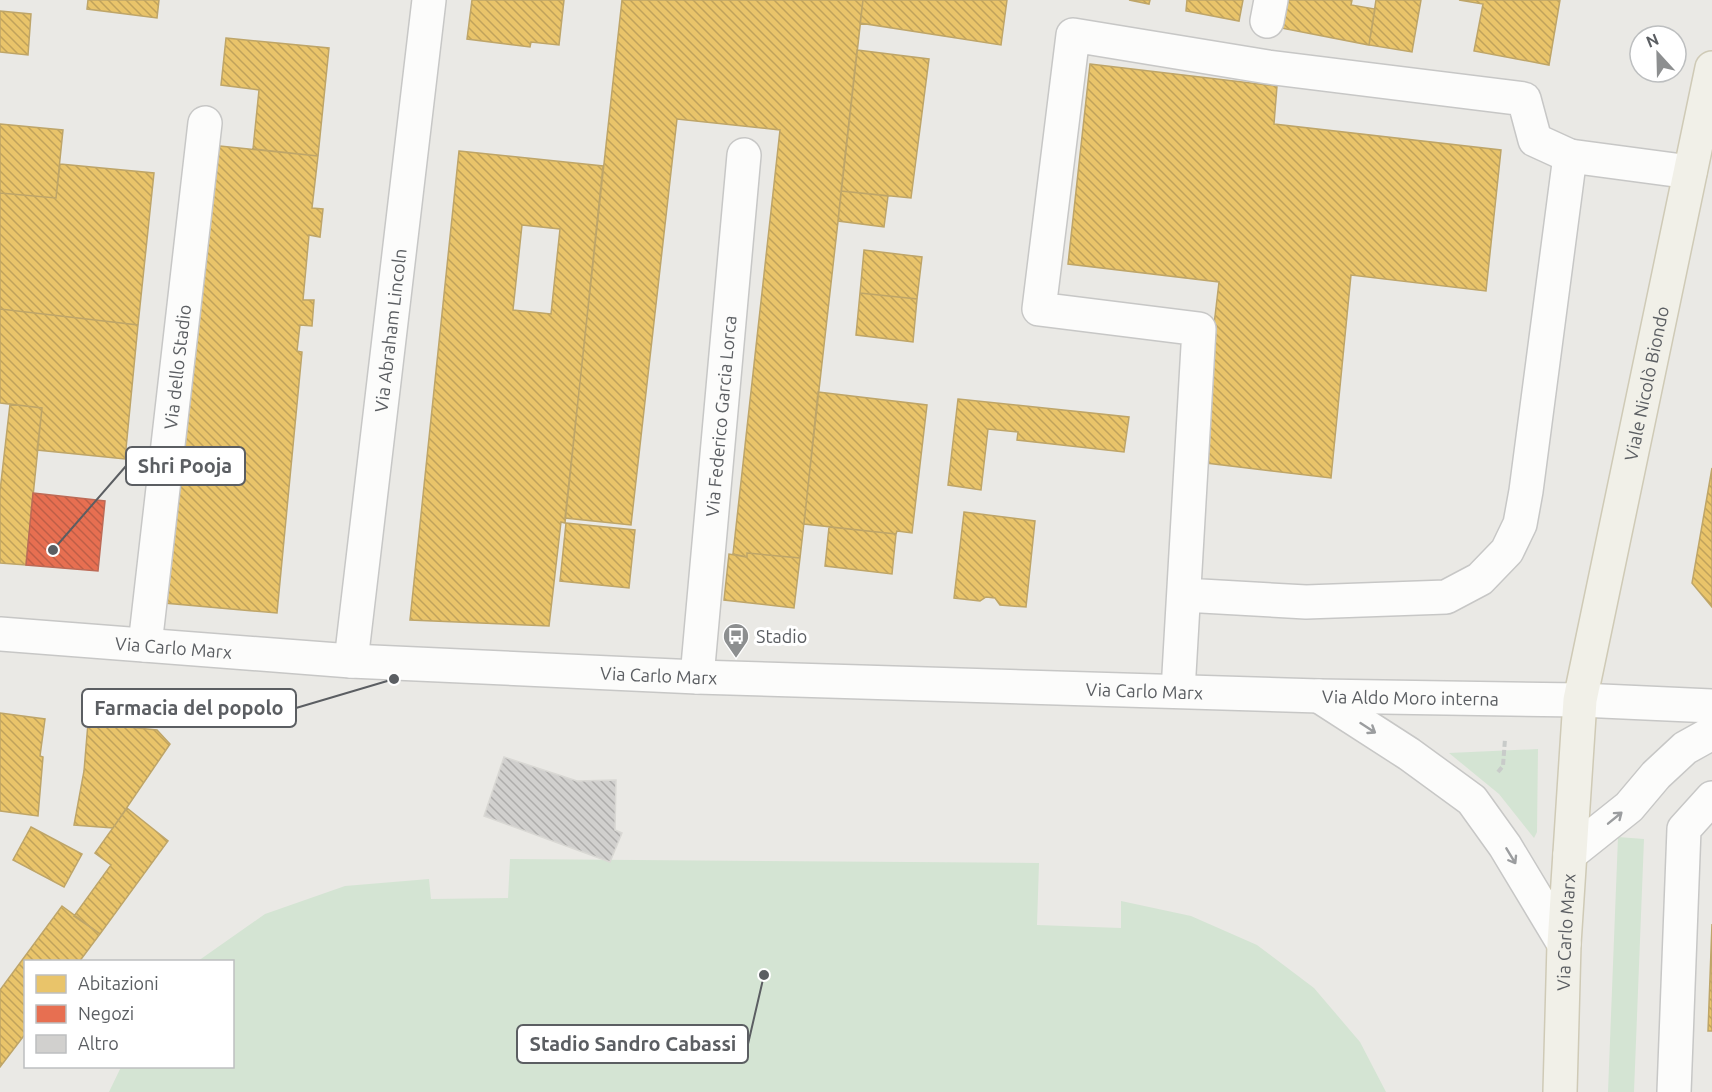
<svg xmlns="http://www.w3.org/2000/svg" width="1712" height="1092" font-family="Ubuntu,sans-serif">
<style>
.grass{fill:#d4e4d3}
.homes{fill:url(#homes-back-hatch);stroke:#bea568;stroke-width:1.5;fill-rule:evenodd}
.shops{fill:url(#shops-back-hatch);stroke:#bd6a56;stroke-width:1.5}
.building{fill:url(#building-back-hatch);stroke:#d9d8d4;stroke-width:1.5}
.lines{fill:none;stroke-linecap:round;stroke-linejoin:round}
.minor-casing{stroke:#c7c7c6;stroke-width:36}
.major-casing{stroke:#cfcab6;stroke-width:36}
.path{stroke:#c8cbc9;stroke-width:4;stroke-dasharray:6 3;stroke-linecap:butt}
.minor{stroke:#fcfcfb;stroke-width:33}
.major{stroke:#f1f0e8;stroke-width:33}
.oneway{stroke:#9b9d9f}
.labels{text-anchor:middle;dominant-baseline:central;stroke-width:6;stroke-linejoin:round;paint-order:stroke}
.street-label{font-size:18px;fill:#5b5e62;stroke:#fff}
.poi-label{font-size:18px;fill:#5b5e62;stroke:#fff;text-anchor:start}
.leader{fill:none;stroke:#5b5e62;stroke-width:2}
.callout-dot{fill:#5b5e62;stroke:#fff;stroke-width:2}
.callout{fill:#fff;stroke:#5b5e62;stroke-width:2}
.callout-label{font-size:20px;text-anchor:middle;font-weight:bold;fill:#5b5e62}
</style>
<defs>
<pattern id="homes-back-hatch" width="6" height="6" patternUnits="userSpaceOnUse" patternTransform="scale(1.5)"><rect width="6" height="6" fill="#e9c46a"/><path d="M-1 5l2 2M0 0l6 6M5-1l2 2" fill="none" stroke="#c0a25b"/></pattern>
<pattern id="shops-back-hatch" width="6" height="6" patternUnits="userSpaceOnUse" patternTransform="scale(1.5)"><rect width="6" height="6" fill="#e76f51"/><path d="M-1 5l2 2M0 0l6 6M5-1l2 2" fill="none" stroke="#be5e47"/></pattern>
<pattern id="building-back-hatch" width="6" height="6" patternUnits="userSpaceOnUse" patternTransform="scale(1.5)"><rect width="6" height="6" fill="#d1d0ce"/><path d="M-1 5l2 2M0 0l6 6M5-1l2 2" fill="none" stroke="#adacab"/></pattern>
</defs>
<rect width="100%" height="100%" fill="#eae9e5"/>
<!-- grass -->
<path class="grass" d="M 1538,749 L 1537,832 L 1534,838 L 1499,794 L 1449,753 Z
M 1618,837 L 1644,839 L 1634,1092 L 1608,1092 Z
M 510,859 L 1039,863 L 1037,925 L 1121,928 L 1121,901 L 1191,916 L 1257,945 L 1314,988 L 1360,1042 L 1386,1092 L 109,1092 L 121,1067 L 232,1066 L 232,962 L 198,961 L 265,914 L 345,886 L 429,879 L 431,899 L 508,898 Z"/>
<!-- homes -->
<path class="homes" d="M 88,0 L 159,0 L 157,18 L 87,9 Z
M 472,0 L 564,0 L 559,45 L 531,42 L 530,47 L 467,39 Z
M 622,0 L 863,0 L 800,558 L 747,553 L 747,557 L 733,554 L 780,130 L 677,119 L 631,525 L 565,518 Z
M 863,0 L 1007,0 L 1001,45 L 860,23 Z
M 1129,0 L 1150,0 L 1149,4 Z
M 1187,0 L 1243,0 L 1239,21 L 1186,11 Z
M 1281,0 L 1352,0 L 1351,5 L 1375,9 L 1369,45 L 1276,27 Z
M 1376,0 L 1421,0 L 1412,52 L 1369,45 Z
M 1459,0 L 1560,0 L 1549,65 L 1474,51 L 1483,4 Z
M 0,11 L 31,14 L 28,55 L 0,52 Z
M 226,38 L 329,48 L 318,156 L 253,149 L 259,90 L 221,85 Z
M 857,50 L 929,59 L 911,198 L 841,191 Z
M 1090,64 L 1277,86 L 1274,124 L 1501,150 L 1486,291 L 1351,275 L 1331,478 L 1198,462 L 1219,282 L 1068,264 Z
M 0,124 L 63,130 L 56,198 L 0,193 Z
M 210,145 L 318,156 L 312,208 L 323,209 L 320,237 L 309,235 L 303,300 L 314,300 L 312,326 L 300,325 L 297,351 L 302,352 L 277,613 L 164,603 Z
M 459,151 L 603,166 L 565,523 L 561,522 L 549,626 L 410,620 ZM 522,225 L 560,229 L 551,314 L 513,310 Z
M 60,164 L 154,173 L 138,325 L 0,309 L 0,193 L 56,198 Z
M 841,191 L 888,196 L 884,227 L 838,221 Z
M 864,250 L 922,257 L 917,299 L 860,293 Z
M 860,293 L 917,299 L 913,342 L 856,335 Z
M 0,309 L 138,325 L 125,459 L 37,450 L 42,408 L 0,403 Z
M 818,392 L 927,405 L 912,533 L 897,531 L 896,534 L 804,524 Z
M 958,399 L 1129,417 L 1124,452 L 1017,440 L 1018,432 L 988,429 L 981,490 L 948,485 Z
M 10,404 L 42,408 L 26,565 L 0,563 L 0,491 Z
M 1712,468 L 1712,607 L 1692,583 Z
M 964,512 L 1035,521 L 1026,607 L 1000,605 L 995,598 L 986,597 L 980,601 L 954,598 Z
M 566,523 L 635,530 L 629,588 L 560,581 Z
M 829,527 L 896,534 L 892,574 L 825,566 Z
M 747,553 L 800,558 L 794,608 L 724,600 L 729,554 L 747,557 Z
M 0,713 L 45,719 L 40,756 L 43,757 L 38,816 L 0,811 Z
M 88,723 L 157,730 L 170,744 L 113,828 L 74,825 L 84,771 Z
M 127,808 L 168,841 L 100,934 L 74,916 L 111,865 L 95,853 Z
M 31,827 L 82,854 L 64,887 L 13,860 Z
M 62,906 L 100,934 L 79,962 L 26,962 L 26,1033 L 0,1067 L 0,990 Z
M 1712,924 L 1712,1031 L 1708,1031 Z"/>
<!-- shops -->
<path class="shops" d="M 33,493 L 105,501 L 98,571 L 26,565 Z"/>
<!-- building -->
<path class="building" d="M 504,757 L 577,781 L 616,780 L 615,830 L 622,833 L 610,862 L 484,816 Z"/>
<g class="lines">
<!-- minor casing -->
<g class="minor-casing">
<g id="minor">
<path d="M 1267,21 L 1271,0"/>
<path d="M 1570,156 L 1690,172"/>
<path id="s1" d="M 0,634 L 351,661 L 697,677 L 1319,696 L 1580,700 L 1712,706"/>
<path id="s2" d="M 145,645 L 205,123"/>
<path id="s3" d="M 351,661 L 429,0"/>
<path id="s4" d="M 697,677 L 744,155"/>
<path d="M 1178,691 L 1199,329 L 1039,309 L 1073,35 L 1268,67 L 1524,99 L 1535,140 L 1570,156 L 1526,491 L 1520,524 L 1507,551 L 1480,579 L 1446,597 L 1306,602 L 1184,595"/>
<path d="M 1319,696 L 1409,754 L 1472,800 L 1505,846 L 1564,944"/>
<path d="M 1570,854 L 1629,807 L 1656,775 L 1685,748 L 1712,733"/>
<path d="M 1674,1092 L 1684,829 L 1712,798"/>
</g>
</g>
<!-- major casing -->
<g class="major-casing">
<g id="major">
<path id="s5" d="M 1560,1092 L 1564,944 L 1580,700 L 1712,68"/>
</g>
</g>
<!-- path -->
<path class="path" d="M 1498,772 L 1503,766 L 1505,739"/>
<!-- minor -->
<use href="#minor" class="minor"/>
<!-- major -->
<use href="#major" class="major"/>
</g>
<!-- one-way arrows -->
<defs><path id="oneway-shaft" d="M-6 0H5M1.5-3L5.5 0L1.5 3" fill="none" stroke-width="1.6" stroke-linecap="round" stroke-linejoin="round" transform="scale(1.5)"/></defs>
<g class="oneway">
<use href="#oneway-shaft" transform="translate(1368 728) rotate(33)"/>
<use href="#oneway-shaft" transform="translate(1615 818) rotate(-39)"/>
<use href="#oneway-shaft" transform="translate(1511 856) rotate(59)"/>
</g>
<!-- icons -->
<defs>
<g id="bus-pin" transform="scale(1.35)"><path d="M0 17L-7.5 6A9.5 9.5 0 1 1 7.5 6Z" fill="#8d8f90" stroke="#fff"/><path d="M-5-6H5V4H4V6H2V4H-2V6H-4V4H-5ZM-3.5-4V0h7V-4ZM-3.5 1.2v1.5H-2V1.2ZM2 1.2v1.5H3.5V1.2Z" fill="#fff"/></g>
</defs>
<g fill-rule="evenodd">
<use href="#bus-pin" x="736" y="636"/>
</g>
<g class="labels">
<!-- street labels -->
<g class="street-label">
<text stroke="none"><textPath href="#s3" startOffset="333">Via Abraham Lincoln</textPath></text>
<text stroke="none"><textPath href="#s2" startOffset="280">Via dello Stadio</textPath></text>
<text stroke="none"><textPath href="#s5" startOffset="716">Viale Nicolò Biondo</textPath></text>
<text stroke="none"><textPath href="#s4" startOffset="262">Via Federico Garcia Lorca</textPath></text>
<text stroke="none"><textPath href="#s1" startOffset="174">Via Carlo Marx</textPath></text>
<text stroke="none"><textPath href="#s1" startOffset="660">Via Carlo Marx</textPath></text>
<text stroke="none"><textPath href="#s1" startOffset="1146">Via Carlo Marx</textPath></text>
<text stroke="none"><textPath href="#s1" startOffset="1412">Via Aldo Moro interna</textPath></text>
<text stroke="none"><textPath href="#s5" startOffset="160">Via Carlo Marx</textPath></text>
</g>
<!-- poi labels -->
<g class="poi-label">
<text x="756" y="636">Stadio</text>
</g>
</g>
<!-- callouts -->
<path class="leader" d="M53 550L126 466M394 679L296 708M764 975L748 1044"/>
<g class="callout-dot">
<circle cx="53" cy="550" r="6"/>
<circle cx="394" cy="679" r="6"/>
<circle cx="764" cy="975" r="6"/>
</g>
<g class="callout">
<rect x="126" y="447" width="119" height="38" rx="6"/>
<rect x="82" y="689" width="214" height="38" rx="6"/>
<rect x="517" y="1025" width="231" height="38" rx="6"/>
</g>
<g class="callout-label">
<text x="185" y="473">Shri Pooja</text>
<text x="189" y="715">Farmacia del popolo</text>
<text x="633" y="1051">Stadio Sandro Cabassi</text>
</g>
<!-- legend -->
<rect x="24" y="960" width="210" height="108" fill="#ffffff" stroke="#bdbfc0" stroke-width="1.5"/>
<rect x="36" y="975" width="30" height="18" fill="#e9c46a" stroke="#bdbfc0" stroke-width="1.5"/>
<text x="78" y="990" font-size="18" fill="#5b5e62">Abitazioni</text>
<rect x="36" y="1005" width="30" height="18" fill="#e76f51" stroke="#bdbfc0" stroke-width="1.5"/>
<text x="78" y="1020" font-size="18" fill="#5b5e62">Negozi</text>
<rect x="36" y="1035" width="30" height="18" fill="#d1d0ce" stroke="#bdbfc0" stroke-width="1.5"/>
<text x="78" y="1050" font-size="18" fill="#5b5e62">Altro</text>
<!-- north arrow -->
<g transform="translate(1658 54) rotate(338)"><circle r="28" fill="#ffffff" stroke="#bdbfc0" stroke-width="1.5"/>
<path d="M0-4.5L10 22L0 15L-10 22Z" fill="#8d8f90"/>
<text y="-9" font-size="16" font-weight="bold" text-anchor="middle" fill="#5b5e62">N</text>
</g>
</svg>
